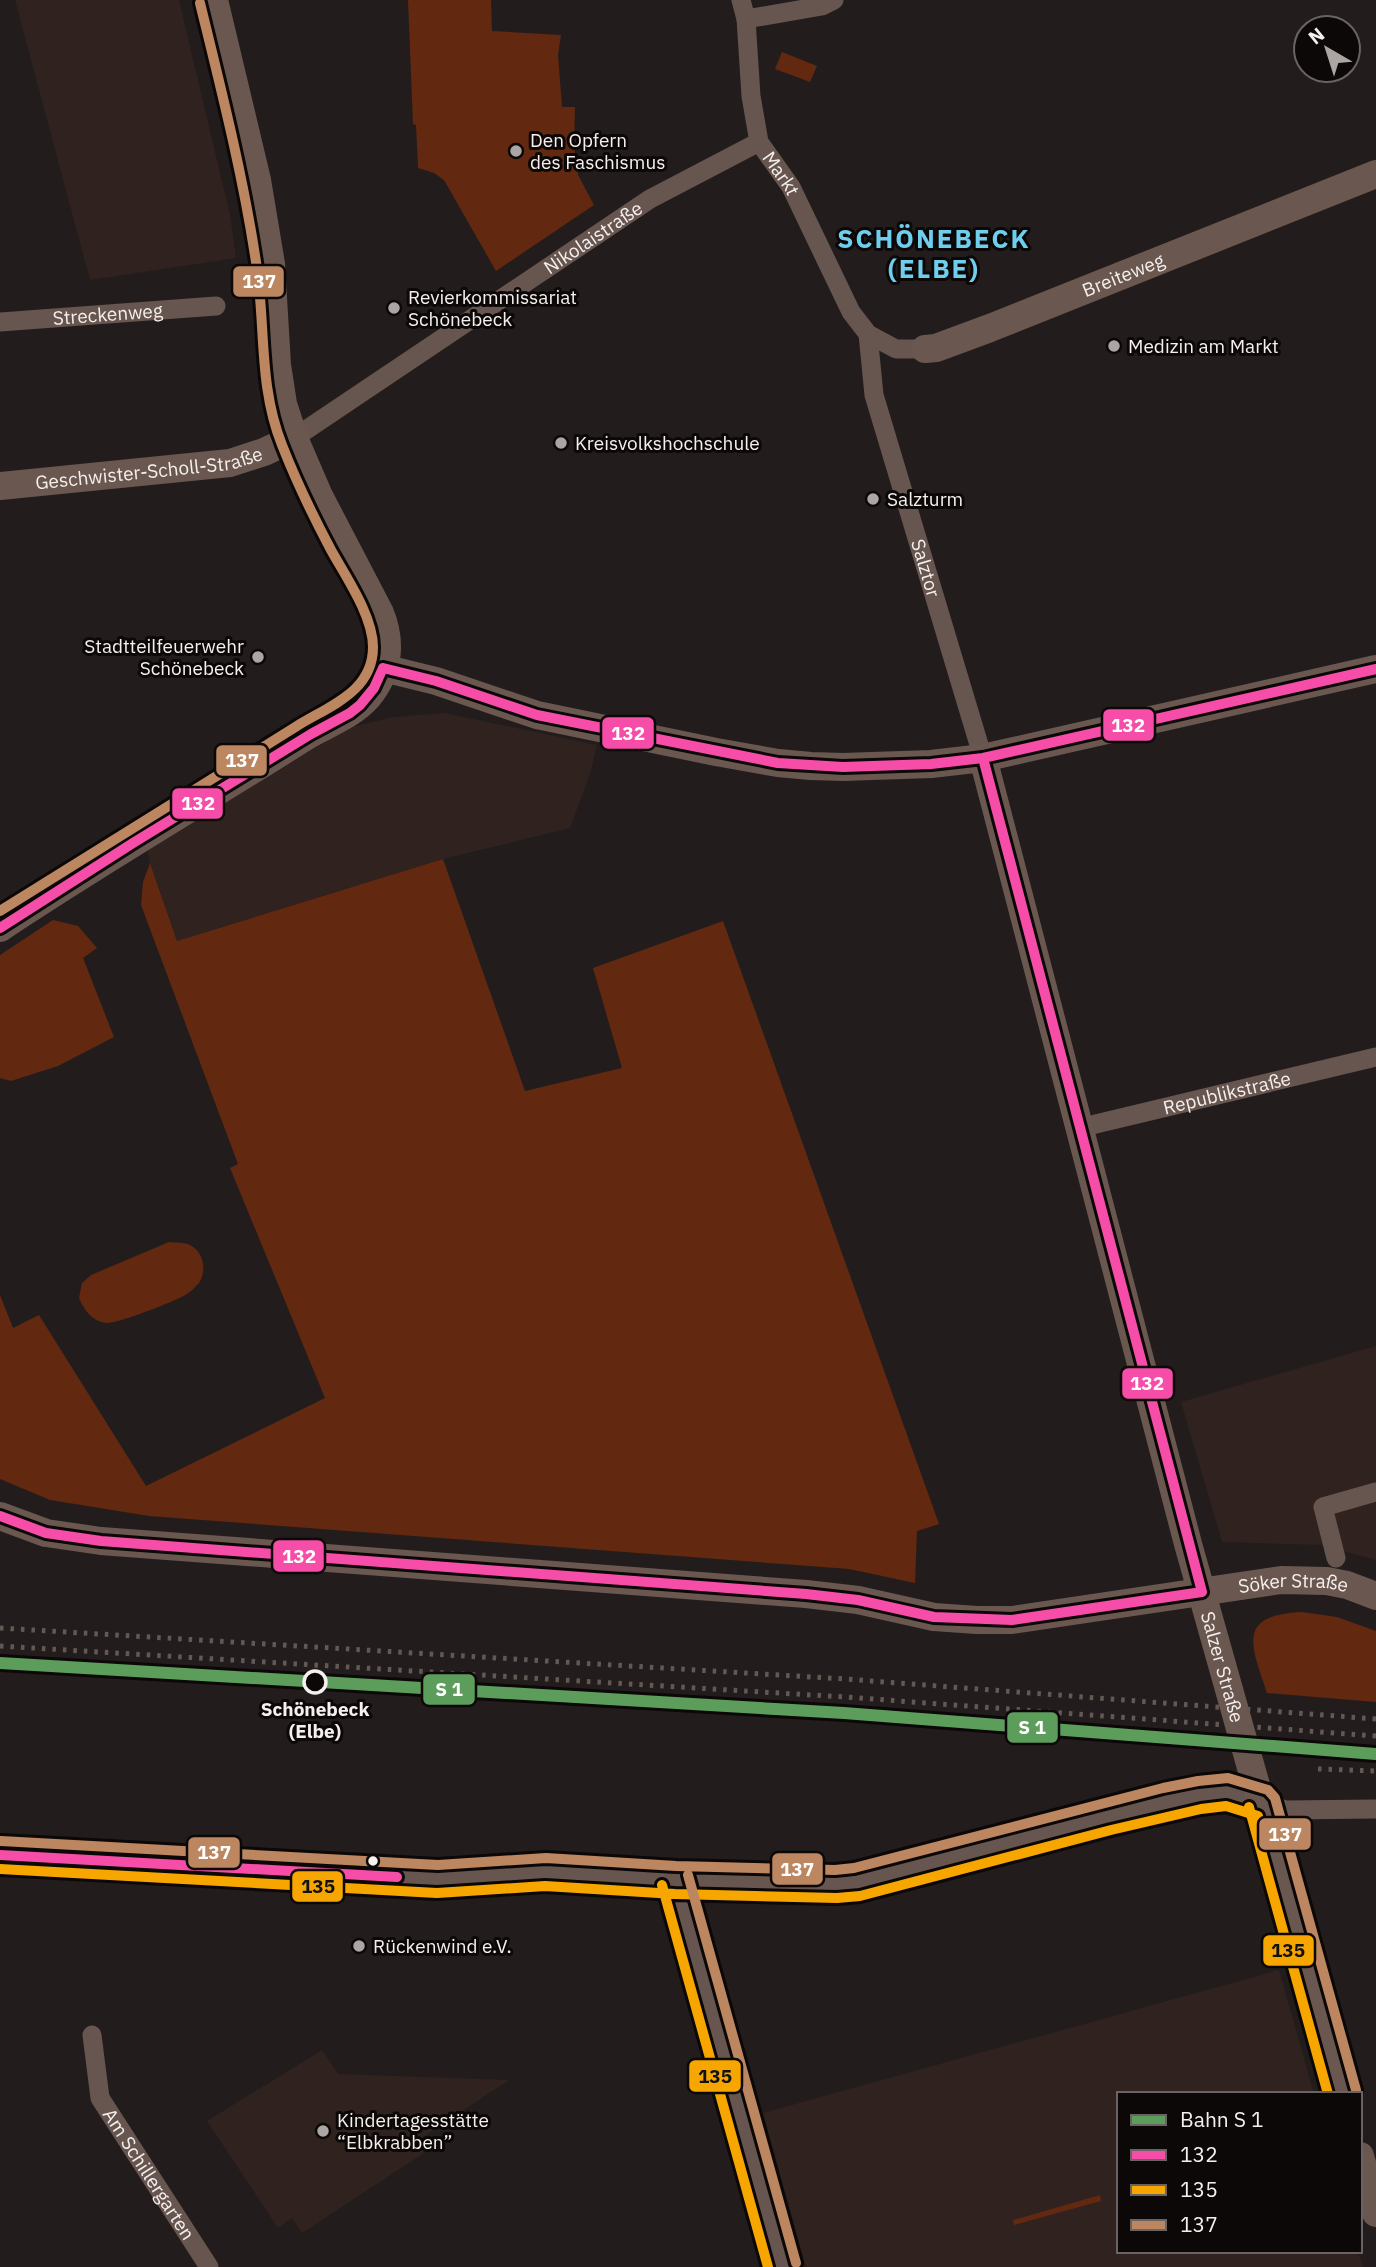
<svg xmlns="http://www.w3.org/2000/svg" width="1376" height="2267" font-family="'IBM Plex Sans',sans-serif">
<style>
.built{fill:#30221e}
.green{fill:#622810}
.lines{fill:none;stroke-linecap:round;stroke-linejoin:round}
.street{stroke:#67554f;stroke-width:19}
.secondary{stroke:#6a5850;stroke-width:28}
.rail{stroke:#635854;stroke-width:5;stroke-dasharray:3.5 7;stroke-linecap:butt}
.bus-1-casing{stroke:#0b0807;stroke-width:16}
.bus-2-casing{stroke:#0b0807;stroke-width:16}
.bus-3-casing{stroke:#0b0807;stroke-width:16}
.bus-1{stroke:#f54da8;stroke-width:10}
.bus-2{stroke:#f7a600;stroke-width:10}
.bus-3{stroke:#bb8660;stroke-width:10}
.rail-1-casing{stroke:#0b0807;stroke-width:18}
.rail-1{stroke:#5c9d5c;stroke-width:12}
.poi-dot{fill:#aba6a4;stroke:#0b0807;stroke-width:2.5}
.stop-dot{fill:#0b0807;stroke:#f5efed;stroke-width:3.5}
.bus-dot{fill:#f5efed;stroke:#0b0807;stroke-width:2.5}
.labels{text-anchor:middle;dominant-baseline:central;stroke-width:6;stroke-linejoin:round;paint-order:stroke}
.poi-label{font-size:19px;fill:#f5efed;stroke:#0b0807;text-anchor:start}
.street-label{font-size:19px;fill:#f5efed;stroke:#0b0807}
.stop-label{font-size:19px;font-weight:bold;fill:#f5efed;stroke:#0b0807}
.district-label{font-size:26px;font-weight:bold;letter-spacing:2px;fill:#6fceed;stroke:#0b0807}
.line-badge{stroke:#0b0807;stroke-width:2.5}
.badge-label{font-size:19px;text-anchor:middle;font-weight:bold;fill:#fff}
.pale-badge-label{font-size:19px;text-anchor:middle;font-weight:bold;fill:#111}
</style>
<rect width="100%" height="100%" fill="#221d1c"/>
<!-- built -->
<path class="built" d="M 15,0 L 179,0 L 230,215 L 236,258 L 90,280 Z
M 445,713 L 597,745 L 590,774 L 570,828 L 443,859 L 177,941 L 150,863 L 147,848 L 347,728 L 394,717 Z
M 1376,1346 L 1376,1560 L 1322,1545 L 1222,1542 L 1181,1402 Z
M 1279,1970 L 1314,2094 L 1119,2094 L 1119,2251 L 1358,2251 L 1363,2267 L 806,2267 L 763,2113 Z
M 322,2050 L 338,2074 L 509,2080 L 417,2141 L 424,2153 L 302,2233 L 292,2218 L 278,2228 L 207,2121 Z"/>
<!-- green -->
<path class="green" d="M 408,0 L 491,0 L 492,31 L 561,35 L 558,55 L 562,107 L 575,107 L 574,145 L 578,175 L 594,205 L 496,271 L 444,180 L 434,173 L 418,168 L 416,125 L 413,124 Z
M 782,52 L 817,66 L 810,82 L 775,69 Z
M 443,859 L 525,1091 L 622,1068 L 593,968 L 723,921 L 939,1524 L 917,1531 L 915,1583 L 849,1569 L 149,1516 L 50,1500 L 0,1479 L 0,1295 L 13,1328 L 39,1315 L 146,1486 L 325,1398 L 230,1168 L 238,1164 L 141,905 L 143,882 L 150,863 L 177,941 Z
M 53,920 L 78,926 L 97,948 L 83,958 L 114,1037 L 58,1066 L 11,1081 L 0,1078 L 0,955 Z
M 169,1242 C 175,1243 184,1242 190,1245 C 204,1252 207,1271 199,1283 C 196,1286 191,1292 187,1294 C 176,1301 117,1324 106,1323 C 92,1321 84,1310 79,1298 L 82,1283 L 91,1275 Z
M 1302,1612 L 1337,1617 L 1376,1631 L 1376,1702 L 1267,1693 C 1251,1645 1236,1615 1302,1612 Z
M 1100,2195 L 1101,2201 L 1014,2225 L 1013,2220 Z"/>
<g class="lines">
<!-- street -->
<g class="street">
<path id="s1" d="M 741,0 L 746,19 L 751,96 L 759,142 L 791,187 L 851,312 L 868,334 L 896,349 L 925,349"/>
<path d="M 746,19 L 822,6 L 834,0"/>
<path id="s2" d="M 0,322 L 216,306"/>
<path id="s3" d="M 868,334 L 874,395 L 983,758"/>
<path id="s4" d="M 294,438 L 650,199 L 759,142"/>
<path id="s5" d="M 1079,1128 L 1376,1057"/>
<path d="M 1336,1558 L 1323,1507 L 1376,1492"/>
<path d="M 0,1855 L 438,1879 L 545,1872 L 675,1880 L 836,1884 L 856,1882 L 1108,1816 L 1199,1795 L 1227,1792 L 1286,1810 L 1376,1809"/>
<path d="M 675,1880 L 681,1896 L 783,2267"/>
<path id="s6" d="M 92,2035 L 100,2098 L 209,2267"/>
</g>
<!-- secondary -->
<g class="secondary">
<path id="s7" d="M 925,349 L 936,348 L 990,328 L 1376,174"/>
<path id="s8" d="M 0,486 L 230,463 L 264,452 L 294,438"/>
<path d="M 383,668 L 436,681 L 537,715 L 716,752 L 778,763 L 811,766 L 843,767 L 931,764 L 983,758 L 1376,669"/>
<path id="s9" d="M 983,758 L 1188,1544 L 1343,2094"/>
<path d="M 0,928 C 87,870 176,817 265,762 C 280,753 295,743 310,734 C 330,723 353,714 368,697 C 389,672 392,642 380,613 L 319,496 L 294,438 L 283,404 L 277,365 L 271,264 L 257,180 L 214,0"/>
<path id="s10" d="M 0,1516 L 46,1533 L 101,1541 L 806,1594 L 858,1600 L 934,1617 L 977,1620 L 1012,1620 L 1281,1580 L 1327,1581 L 1347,1585 L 1376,1596"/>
<path d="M 1360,2156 L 1376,2213"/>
</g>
<!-- rail -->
<path class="rail" d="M 0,1628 L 845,1679 L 1376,1719
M 0,1646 L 845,1697 L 1376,1736
M 1318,1769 L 1376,1771"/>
<!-- bus-1 casing -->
<g class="bus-1-casing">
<path id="bus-1" d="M 383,668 L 436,681 L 537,715 L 778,763 L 843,767 L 931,764 L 983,758 L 1376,669
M 983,758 L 1202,1592
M 0,928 L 133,843 L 311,734 L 350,713 L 360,705 L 374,688 L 383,668
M 0,1516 L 46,1533 L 101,1541 L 806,1594 L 858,1600 L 934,1617 L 1012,1620 L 1202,1592
M 0,1855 L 397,1877"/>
</g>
<!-- bus-2 casing -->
<g class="bus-2-casing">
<path id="bus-2" d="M 1249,1807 L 1328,2094
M 0,1869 L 437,1893 L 545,1886 L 675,1894 L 837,1898 L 860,1896 L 1111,1830 L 1201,1809 L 1226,1806 L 1258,1816
M 662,1885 L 768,2267"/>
</g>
<!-- bus-3 casing -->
<g class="bus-3-casing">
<path id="bus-3" d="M 0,911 L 297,726 C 329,706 373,692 373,647 C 373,616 346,577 331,550 C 313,516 296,481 282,445 C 258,385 266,324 256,262 C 243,175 221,89 200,3
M 1,1841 L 438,1865 L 546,1858 L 676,1866 L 835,1870 L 854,1868 L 1163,1788 L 1198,1781 L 1228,1778 L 1268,1790 L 1275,1798 L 1356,2090
M 688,1875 L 796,2263"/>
</g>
<!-- bus-1 -->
<use href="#bus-1" class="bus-1"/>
<!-- bus-2 -->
<use href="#bus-2" class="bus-2"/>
<!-- bus-3 -->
<use href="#bus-3" class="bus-3"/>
<!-- rail-1 casing -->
<g class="rail-1-casing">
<path id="rail-1" d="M 0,1663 L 844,1713 L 1376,1754"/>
</g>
<!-- rail-1 -->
<use href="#rail-1" class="rail-1"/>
</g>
<!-- markers -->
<g class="poi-dot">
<circle cx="516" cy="151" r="7"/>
<circle cx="394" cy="308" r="7"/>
<circle cx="1114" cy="346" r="7"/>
<circle cx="561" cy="443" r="7"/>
<circle cx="873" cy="499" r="7"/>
<circle cx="258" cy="657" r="7"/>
<circle cx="359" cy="1946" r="7"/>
<circle cx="323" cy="2131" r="7"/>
</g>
<circle class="stop-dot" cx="315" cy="1682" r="11"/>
<circle class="bus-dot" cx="373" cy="1861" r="6"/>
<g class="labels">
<!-- poi labels -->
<g class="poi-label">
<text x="530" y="140">Den Opfern<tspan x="530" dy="22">des Faschismus</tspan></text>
<text x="408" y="297">Revierkommissariat<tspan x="408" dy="22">Schönebeck</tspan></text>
<text x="1128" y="346">Medizin am Markt</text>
<text x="575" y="443">Kreisvolkshochschule</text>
<text x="887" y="499">Salzturm</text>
<text x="244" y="646" text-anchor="end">Stadtteilfeuerwehr<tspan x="244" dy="22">Schönebeck</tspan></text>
<text x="373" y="1946">Rückenwind e.V.</text>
<text x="337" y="2120">Kindertagesstätte<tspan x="337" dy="22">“Elbkrabben”</tspan></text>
</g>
<!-- street labels -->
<g class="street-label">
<text stroke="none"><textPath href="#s1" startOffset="182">Markt</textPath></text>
<text stroke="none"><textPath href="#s4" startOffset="360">Nikolaistraße</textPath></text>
<text stroke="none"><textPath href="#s7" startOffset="212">Breiteweg</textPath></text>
<text stroke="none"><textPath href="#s2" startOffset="108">Streckenweg</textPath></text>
<text stroke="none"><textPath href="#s8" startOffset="150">Geschwister-Scholl-Straße</textPath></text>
<text stroke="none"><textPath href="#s3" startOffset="242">Salztor</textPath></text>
<text stroke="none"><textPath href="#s5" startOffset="152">Republikstraße</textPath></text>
<text stroke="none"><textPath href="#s10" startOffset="1304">Söker Straße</textPath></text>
<text stroke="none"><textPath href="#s9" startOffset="940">Salzer Straße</textPath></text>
<text stroke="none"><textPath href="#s6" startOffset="154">Am Schillergarten</textPath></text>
</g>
<!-- stop labels -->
<g class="stop-label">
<text x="315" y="1709">Schönebeck<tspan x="315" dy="22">(Elbe)</tspan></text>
</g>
<!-- district labels -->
<g class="district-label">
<text x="934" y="238">SCHÖNEBECK<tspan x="934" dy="30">(ELBE)</tspan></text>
</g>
</g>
<g class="line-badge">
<rect x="232" y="265" width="53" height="33" rx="7" fill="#bb8660"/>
<rect x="1102" y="708" width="53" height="34" rx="7" fill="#f54da8"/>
<rect x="601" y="716" width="54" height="34" rx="7" fill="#f54da8"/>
<rect x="215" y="744" width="53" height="33" rx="7" fill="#bb8660"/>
<rect x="171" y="787" width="53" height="33" rx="7" fill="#f54da8"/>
<rect x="1121" y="1367" width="53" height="33" rx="7" fill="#f54da8"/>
<rect x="272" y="1539" width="53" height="34" rx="7" fill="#f54da8"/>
<rect x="422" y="1673" width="54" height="33" rx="7" fill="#5c9d5c"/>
<rect x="1006" y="1711" width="53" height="33" rx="7" fill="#5c9d5c"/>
<rect x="1258" y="1817" width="54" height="34" rx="7" fill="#bb8660"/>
<rect x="187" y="1836" width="54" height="33" rx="7" fill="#bb8660"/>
<rect x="771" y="1852" width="53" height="34" rx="7" fill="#bb8660"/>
<rect x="291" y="1870" width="53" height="33" rx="7" fill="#f7a600"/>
<rect x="1262" y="1934" width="53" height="33" rx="7" fill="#f7a600"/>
<rect x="688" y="2059" width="54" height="34" rx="7" fill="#f7a600"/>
</g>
<g class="badge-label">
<text x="259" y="288">137</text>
<text x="1128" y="732">132</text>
<text x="628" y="740">132</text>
<text x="242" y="767">137</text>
<text x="198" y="810">132</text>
<text x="1147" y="1390">132</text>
<text x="299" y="1563">132</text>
<text x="449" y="1696">S 1</text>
<text x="1032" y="1734">S 1</text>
<text x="1285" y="1841">137</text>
<text x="214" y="1859">137</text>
<text x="797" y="1876">137</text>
</g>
<g class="pale-badge-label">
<text x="318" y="1893">135</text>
<text x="1288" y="1957">135</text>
<text x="715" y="2083">135</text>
</g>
<!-- legend -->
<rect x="1117" y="2092" width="245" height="161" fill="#0b0807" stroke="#696463" stroke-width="2"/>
<rect x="1131" y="2115" width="35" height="10" fill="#5c9d5c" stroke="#696463" stroke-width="2"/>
<text x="1180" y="2127" font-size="21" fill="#f5efed">Bahn S 1</text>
<rect x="1131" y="2150" width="35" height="10" fill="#f54da8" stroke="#696463" stroke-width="2"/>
<text x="1180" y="2162" font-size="21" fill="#f5efed">132</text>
<rect x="1131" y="2185" width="35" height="10" fill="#f7a600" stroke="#696463" stroke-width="2"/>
<text x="1180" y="2197" font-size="21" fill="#f5efed">135</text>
<rect x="1131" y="2220" width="35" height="10" fill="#bb8660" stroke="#696463" stroke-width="2"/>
<text x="1180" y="2232" font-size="21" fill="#f5efed">137</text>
<!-- north arrow -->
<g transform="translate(1327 49) rotate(321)"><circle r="33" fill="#0b0807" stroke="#696463" stroke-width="2"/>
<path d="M0-5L12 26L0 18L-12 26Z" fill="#aba6a4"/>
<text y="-10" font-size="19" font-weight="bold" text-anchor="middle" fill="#f5efed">N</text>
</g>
</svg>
